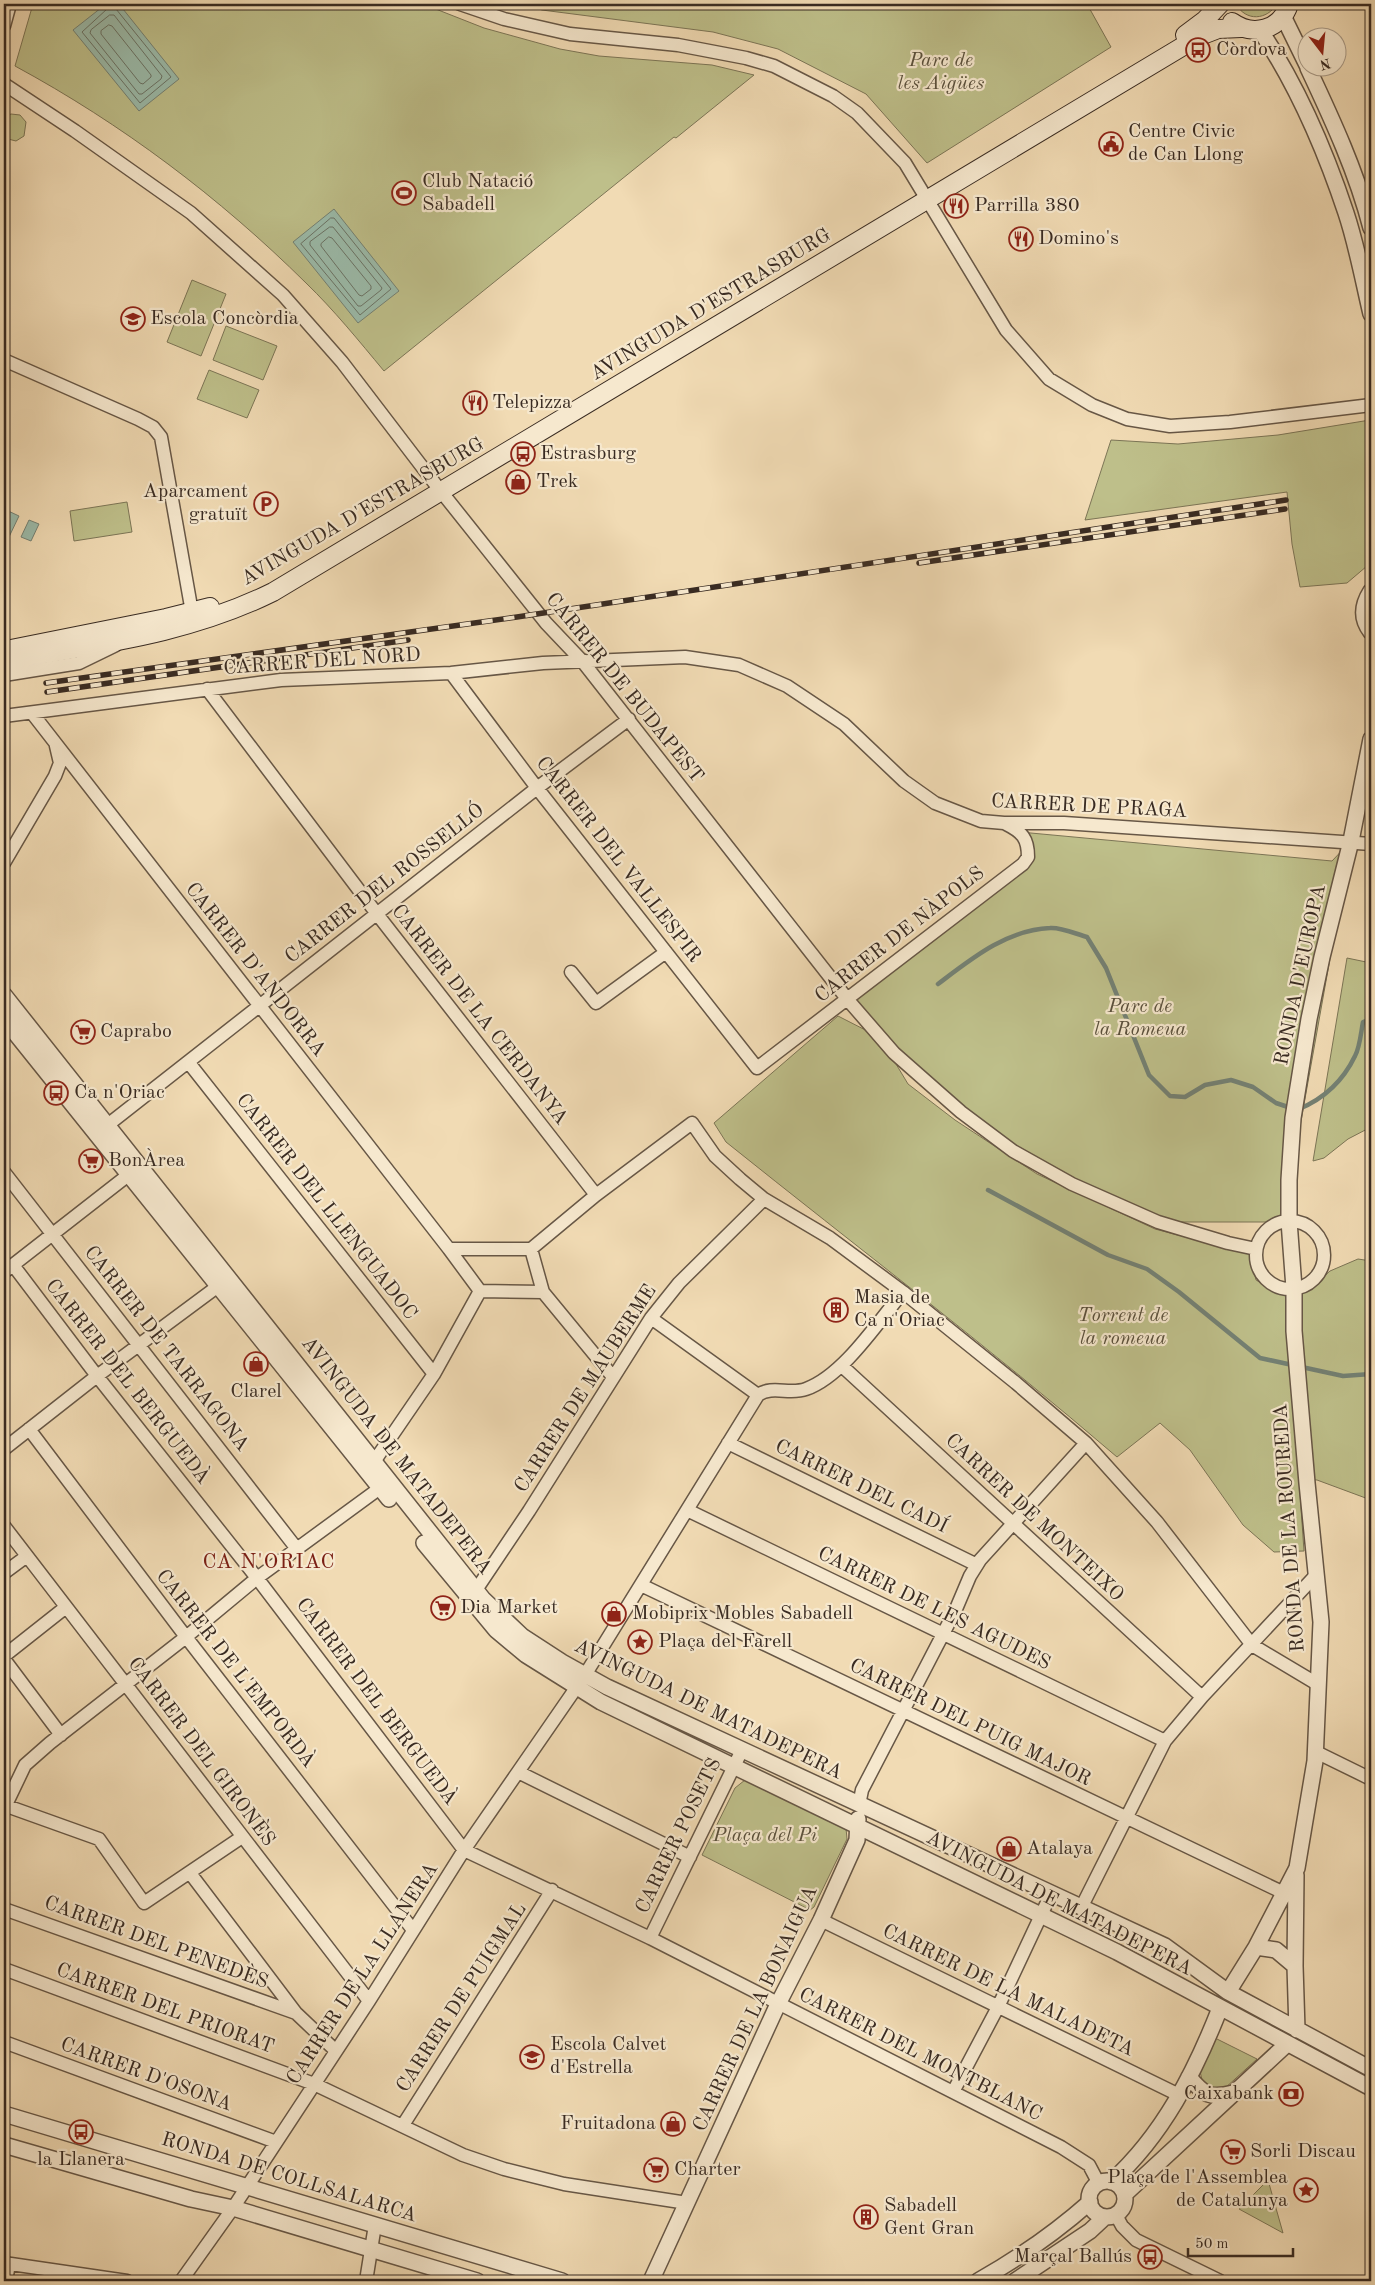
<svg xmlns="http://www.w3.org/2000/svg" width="1375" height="2285" font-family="'Old Standard TT',serif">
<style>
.green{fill:#bebf8a;stroke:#7c7556}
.water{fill:#9bbbaa;stroke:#748174}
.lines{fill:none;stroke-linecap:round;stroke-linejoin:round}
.shore{stroke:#6a7366;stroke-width:1}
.stream{stroke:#748174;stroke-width:4.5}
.minor-casing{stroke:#675746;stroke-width:15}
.tertiary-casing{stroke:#675746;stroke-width:18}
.secondary-casing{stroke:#392b22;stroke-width:20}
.minor{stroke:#f6e8ce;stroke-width:12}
.tertiary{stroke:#f6e8ce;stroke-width:15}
.secondary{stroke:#f6e8ce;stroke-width:18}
.rail-casing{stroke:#392b22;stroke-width:5.5}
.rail{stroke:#f6e8ce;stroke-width:4;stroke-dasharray:11;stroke-linecap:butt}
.labels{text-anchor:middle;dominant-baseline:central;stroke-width:4.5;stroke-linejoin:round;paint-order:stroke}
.poi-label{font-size:20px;fill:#392b22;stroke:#f6e8ce;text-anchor:start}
.park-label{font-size:20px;font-style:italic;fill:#5a503c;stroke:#f6e8ce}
.street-label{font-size:20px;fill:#392b22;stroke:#f6e8ce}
.neighbourhood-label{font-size:21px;letter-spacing:1px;fill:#7a1f14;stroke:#f6e8ce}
</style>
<rect width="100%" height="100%" fill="#f1dbb4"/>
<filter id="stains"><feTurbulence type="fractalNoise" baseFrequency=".004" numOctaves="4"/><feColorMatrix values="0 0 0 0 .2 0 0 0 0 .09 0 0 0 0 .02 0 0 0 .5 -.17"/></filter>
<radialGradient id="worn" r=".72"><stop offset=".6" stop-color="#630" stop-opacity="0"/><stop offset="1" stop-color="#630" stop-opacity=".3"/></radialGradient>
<!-- green -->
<path class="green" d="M 33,4 L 423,4 L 484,28 L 560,49 L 599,56 L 712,65 L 754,75 L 676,138 L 674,137 L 384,371 C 359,341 334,310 306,283 C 219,197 122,124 15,66 Z
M 522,4 L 1087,4 L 1111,47 L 927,163 L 866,94 L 778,49 L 713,32 L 542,10 Z
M 1236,4 L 1277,4 C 1267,20 1246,22 1236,4 Z
M 11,114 L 20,115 L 26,122 L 24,136 L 16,141 L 4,138 L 4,117 Z
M 192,280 L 226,294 L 201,356 L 167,342 Z
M 226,326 L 277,346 L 263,380 L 213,360 Z
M 209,370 L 259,390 L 247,418 L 197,399 Z
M 1370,420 L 1371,523 L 1367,566 L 1347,583 L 1300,587 L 1292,544 L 1287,492 L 1085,520 L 1111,440 L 1178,444 L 1278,435 Z
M 127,502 L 132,532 L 74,541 L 70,511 Z
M 1020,832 L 1332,861 L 1351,841 L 1283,1222 L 1158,1222 L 1013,1151 L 881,1039 L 908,1084 L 955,1120 L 1037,1174 L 1155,1229 L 1250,1254 L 1256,1280 L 1281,1294 L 1309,1290 L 1330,1271 L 1358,1259 L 1371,1261 L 1371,1500 L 1317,1480 L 1299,1479 L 1304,1551 L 1274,1552 L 1243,1525 L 1190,1450 L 1160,1423 L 1117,1457 C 990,1348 857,1247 726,1142 L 714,1123 L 838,1016 L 879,1037 L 848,1000 L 1028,857 Z
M 1347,958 L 1371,963 L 1371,1127 L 1348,1139 L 1324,1158 L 1313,1161 Z
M 745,1780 L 846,1828 L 847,1839 L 814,1907 L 810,1910 L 702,1855 L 735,1788 Z
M 1215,2038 L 1257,2059 L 1224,2089 L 1209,2088 L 1202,2080 L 1200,2071 Z
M 1268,2180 L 1283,2233 L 1239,2209 Z"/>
<!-- water -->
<path class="water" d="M 106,4 L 119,4 L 179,79 L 139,111 L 73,30 Z
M 334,209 L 399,291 L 358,323 L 293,242 Z
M 4,509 L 19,516 L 8,539 L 4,537 Z
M 29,520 L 39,524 L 31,541 L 21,537 Z"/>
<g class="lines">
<!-- shore -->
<path class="shore" d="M 109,4 L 107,9 L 82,32 L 140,103 L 171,77 L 116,9 L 115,4
M 110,15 L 114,15 L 162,76 L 161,79 L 142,94 L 139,94 L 90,33 L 91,30 Z
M 109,25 L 112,26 L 151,75 L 151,77 L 143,84 L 140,83 L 101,34 L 101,31 Z
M 331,218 L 334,218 L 391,289 L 360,315 L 301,244 Z
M 330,227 L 333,227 L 382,288 L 381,290 L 361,306 L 358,306 L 310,245 L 310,242 Z
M 329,237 L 332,238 L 371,286 L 371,289 L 362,296 L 359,295 L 321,246 L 321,244 Z"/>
<!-- stream -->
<path class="stream" d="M 938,984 C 971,959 1006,930 1050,928 C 1061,927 1076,934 1087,937 L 1106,968 L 1149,1075 L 1170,1096 L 1185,1097 L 1205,1085 L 1231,1080 L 1253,1087 L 1276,1103 L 1291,1108
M 1299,1109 C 1323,1099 1343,1081 1355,1056 C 1360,1047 1361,1032 1363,1022 L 1371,1019
M 988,1190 L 1108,1255 L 1147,1269 L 1179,1292 L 1260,1358 L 1343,1376 L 1371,1374"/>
<!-- minor casing -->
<g class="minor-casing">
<path id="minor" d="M 460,4 L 504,19 L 570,34 L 678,45 L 746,58 L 774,66 L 833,96 L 857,113 L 905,163 L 1006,330 L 1049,379 L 1092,405 L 1127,419 L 1170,426 L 1230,422 L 1371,405
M 4,26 L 10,4
M 4,84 L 75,131 L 191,213 L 283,295 L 342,362 L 436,485 L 546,623 L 583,662 L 848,1000 L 894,1053 L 961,1112 L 1013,1151 L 1072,1184 L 1158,1222 L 1228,1243 L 1256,1249
M 4,360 L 138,419 L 153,427 L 161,437 L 193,618
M 451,673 L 537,788 L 757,1068 L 1023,864 L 1028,857 C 1028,838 1022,832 1006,824
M 4,675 L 79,663 L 116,645
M 207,689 L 377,914 L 596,1195
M 32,713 L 449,1249 L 480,1291
M 4,716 L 281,680 L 451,673 L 543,663 L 685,657 L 739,665 L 787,686 L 844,724 L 904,781 L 935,803 L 981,821 L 1004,823 L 1064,823 L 1371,844
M 4,863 L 55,776 L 60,763 L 56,746
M 571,972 L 596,1003 L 666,952
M 189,1063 L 434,1374
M 100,1131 L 537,788 L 629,719
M 4,1172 L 297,1549
M1256 1255a34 34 0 1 1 68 0a34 34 0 1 1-68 0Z
M 449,1249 L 531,1249
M 531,1249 L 596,1195 L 692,1123 L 715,1156 L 740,1179 L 764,1199 L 830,1238 L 903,1292 L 1016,1383 L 1086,1443 L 1157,1522 L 1252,1645 L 1319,1685
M 531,1249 L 543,1292 L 613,1377
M 13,1265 L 97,1376 L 257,1578 L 464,1850 L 650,1938 L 1061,2147 L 1089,2165 L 1099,2184
M 4,1272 L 136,1169
M 480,1291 L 543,1292
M 651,1318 L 758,1395
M 842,1366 L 1202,1697
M 29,1429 L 186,1637 L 413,1930
M 728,1443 L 977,1565
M 4,1449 L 97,1376 L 225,1281
M 369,1469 L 434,1374 L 480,1291
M 687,1510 L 1165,1741
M 4,1526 L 369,2001
M 4,1573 L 27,1556
M 641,1585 L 1284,1893
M 476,1590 L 529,1511 L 651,1318 L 679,1283 L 764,1199
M 4,1656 L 66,1607
M 4,1659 L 61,1735
M 1316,1752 L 1371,1779
M 518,1772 L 690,1857
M 4,1805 L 99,1839 L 144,1903 L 242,1837
M 859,1805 L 862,1790 L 956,1609 L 970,1576 L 980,1560 L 1086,1443
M 4,1809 L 25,1765 L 50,1743 L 186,1637 L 257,1578 L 380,1488 L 385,1481
M 190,1873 L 296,2013 L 336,2051
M 1081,1908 L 1165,1741 L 1202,1697 L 1316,1575
M 4,1909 L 296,2013
M 821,1920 L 1179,2095
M 650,1938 L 742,1750
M 4,1969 L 314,2084 L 463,2155 L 504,2169 L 564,2184 L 687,2203
M 4,2042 L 276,2142
M 953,2092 L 998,2007 L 1051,1894
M 403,2125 L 552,1890
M 1116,2215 L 1122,2226 L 1136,2240 L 1220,2281
M 4,2263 L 127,2281
M 6,2281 L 9,2264
M 181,2281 L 233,2208 L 369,2001 L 464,1850 L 585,1675 L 758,1395 C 772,1385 790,1395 806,1389 C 843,1376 878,1322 903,1292
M 366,2281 L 375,2225"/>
</g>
<!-- tertiary casing -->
<g class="tertiary-casing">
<path id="tertiary" d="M 1283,16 L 1308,67
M 1260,30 C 1297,85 1325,150 1346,213 C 1357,246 1363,280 1371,314
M 1308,68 C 1332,119 1357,173 1371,228
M 1371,591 C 1362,605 1361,619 1371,632
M 4,995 L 483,1599 L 522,1636 L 562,1662 L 607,1687 L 1165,1946 L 1228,1992 L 1371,2069
M 4,1019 L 389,1499
M 424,1543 L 496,1630 L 526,1655 L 601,1702 L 1117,1952 L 1371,2088
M 1296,1875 L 1295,1966 L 1297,2030
M 1256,1947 L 1276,1950 L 1295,1966
M 1228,1992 L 1256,1947 L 1297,1868 L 1315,1761 L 1321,1622 L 1307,1483 L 1294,1331 L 1294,1288 L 1289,1221 L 1289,1180 L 1293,1118 L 1309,1019 L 1322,957 L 1351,841 L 1371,739
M 1189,2077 C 1204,2095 1210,2099 1233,2093
M 4,2114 L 562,2281
M 4,2145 L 191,2199 L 233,2208 L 477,2281
M1089 2199a18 18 0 1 1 36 0a18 18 0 1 1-36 0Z
M 1111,2182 C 1163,2135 1195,2072 1220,2008
M 1125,2194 L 1287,2044
M 651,2281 L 778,2004 L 821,1920 L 857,1840 L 858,1819
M 978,2281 C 1019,2258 1055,2233 1090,2202
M 1015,2281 L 1090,2231 L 1105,2217"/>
</g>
<!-- secondary casing -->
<g class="secondary-casing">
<path id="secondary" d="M 1232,22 C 1253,37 1281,30 1289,4
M 1185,35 L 1205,20 L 1220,4
M 6,650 L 166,618 L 210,607
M 4,661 C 98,644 186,635 273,592 L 1200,36 L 1218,29 L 1241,28"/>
</g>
<!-- minor -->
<use href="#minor" class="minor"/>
<!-- tertiary -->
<use href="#tertiary" class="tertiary"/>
<!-- secondary -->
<use href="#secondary" class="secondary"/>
<!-- rail casing -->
<g class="rail-casing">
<path id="rail" d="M 919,563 L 1285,509
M 46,683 L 517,617 L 1286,500
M 47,692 L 408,640"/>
</g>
<!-- rail -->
<use href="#rail" class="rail"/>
</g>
<!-- icons -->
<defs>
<g id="bus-ring" transform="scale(1.25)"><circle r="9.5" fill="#f6e8ce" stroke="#8f2418" stroke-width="1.5"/><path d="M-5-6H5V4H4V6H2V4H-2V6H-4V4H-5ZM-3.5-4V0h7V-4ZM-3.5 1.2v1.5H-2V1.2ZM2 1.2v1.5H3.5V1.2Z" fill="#8f2418"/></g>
<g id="civic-ring" transform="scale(1.25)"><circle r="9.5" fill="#f6e8ce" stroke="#8f2418" stroke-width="1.5"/><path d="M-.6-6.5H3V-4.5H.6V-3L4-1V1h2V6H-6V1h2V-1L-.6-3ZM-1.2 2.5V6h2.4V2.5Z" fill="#8f2418"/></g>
<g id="stadium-ring" transform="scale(1.25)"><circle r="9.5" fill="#f6e8ce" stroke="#8f2418" stroke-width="1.5"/><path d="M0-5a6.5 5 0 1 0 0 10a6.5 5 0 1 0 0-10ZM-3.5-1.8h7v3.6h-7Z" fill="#8f2418"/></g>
<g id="restaurant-ring" transform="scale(1.25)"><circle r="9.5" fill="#f6e8ce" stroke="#8f2418" stroke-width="1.5"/><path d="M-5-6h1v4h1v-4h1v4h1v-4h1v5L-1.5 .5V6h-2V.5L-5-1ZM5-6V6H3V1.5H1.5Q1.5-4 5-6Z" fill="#8f2418"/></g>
<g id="school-ring" transform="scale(1.25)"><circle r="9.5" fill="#f6e8ce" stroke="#8f2418" stroke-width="1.5"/><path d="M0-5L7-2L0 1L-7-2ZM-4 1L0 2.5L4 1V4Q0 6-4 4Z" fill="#8f2418"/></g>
<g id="shop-ring" transform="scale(1.25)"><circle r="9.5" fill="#f6e8ce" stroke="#8f2418" stroke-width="1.5"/><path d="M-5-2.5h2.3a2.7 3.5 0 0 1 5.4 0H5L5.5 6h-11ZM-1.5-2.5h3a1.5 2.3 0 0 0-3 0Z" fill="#8f2418"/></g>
<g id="parking-ring" transform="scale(1.25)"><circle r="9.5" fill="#f6e8ce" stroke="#8f2418" stroke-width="1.5"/><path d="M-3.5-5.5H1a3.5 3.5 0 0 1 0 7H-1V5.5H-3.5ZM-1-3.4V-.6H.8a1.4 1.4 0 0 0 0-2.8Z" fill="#8f2418"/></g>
<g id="supermarket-ring" transform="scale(1.25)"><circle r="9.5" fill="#f6e8ce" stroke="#8f2418" stroke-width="1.5"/><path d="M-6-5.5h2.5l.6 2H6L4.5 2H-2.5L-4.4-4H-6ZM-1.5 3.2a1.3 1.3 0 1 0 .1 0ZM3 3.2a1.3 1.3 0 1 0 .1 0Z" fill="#8f2418"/></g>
<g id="building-ring" transform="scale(1.25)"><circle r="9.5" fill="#f6e8ce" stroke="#8f2418" stroke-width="1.5"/><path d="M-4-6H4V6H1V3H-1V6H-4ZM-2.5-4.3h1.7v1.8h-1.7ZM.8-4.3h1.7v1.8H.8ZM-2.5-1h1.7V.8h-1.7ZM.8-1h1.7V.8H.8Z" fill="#8f2418"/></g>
<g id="sight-ring" transform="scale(1.25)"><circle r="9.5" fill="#f6e8ce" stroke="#8f2418" stroke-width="1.5"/><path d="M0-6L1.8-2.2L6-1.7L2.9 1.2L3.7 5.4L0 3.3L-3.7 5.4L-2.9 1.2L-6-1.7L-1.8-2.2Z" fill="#8f2418"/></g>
<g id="bank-ring" transform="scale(1.25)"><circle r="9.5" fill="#f6e8ce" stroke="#8f2418" stroke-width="1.5"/><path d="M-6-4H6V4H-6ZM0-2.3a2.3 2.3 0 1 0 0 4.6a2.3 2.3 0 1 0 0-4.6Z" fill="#8f2418"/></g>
</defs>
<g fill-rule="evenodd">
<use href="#bus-ring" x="1198" y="50"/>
<use href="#civic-ring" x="1111" y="144"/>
<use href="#stadium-ring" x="404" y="193"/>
<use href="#restaurant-ring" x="956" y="206"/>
<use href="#restaurant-ring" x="1021" y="239"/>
<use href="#school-ring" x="133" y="319"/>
<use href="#restaurant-ring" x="475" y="403"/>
<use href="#bus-ring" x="523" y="454"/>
<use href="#shop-ring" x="518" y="482"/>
<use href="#parking-ring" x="266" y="504"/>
<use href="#supermarket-ring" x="83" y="1032"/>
<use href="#bus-ring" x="56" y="1093"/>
<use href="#supermarket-ring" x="91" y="1161"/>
<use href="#building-ring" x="836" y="1310"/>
<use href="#shop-ring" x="256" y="1364"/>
<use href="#supermarket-ring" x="443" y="1608"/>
<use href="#shop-ring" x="614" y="1614"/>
<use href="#sight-ring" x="640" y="1642"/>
<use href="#shop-ring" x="1009" y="1849"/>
<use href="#school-ring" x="532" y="2057"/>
<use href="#bank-ring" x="1291" y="2094"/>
<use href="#shop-ring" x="673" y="2124"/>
<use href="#bus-ring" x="81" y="2132"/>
<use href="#supermarket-ring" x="1233" y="2152"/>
<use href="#supermarket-ring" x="656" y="2170"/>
<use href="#sight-ring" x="1306" y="2190"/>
<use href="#building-ring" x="866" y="2217"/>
<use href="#bus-ring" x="1150" y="2257"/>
</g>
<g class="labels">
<!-- poi labels -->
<g class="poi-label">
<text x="1216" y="50">Còrdova</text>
<text x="1128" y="132">Centre Civic<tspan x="1128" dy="23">de Can Llong</tspan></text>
<text x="422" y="182">Club Natació<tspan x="422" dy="23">Sabadell</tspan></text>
<text x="974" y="206">Parrilla 380</text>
<text x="1038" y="239">Domino's</text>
<text x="150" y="319">Escola Concòrdia</text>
<text x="492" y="403">Telepizza</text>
<text x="540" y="454">Estrasburg</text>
<text x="536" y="482">Trek</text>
<text x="248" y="492" text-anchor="end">Aparcament<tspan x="248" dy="23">gratuït</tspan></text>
<text x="100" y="1032">Caprabo</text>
<text x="74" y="1093">Ca n'Oriac</text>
<text x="108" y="1161">BonÀrea</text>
<text x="854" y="1298">Masia de<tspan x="854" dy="23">Ca n'Oriac</tspan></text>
<text x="256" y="1392" text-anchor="middle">Clarel</text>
<text x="460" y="1608">Dia Market</text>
<text x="632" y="1614">Mobiprix Mobles Sabadell</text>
<text x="658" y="1642">Plaça del Farell</text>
<text x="1026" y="1849">Atalaya</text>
<text x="550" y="2045">Escola Calvet<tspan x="550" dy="23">d'Estrella</tspan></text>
<text x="1274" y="2094" text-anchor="end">Caixabank</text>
<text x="656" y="2124" text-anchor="end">Fruitadona</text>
<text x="1250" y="2152">Sorli Discau</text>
<text x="81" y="2160" text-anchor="middle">la Llanera</text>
<text x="674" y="2170">Charter</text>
<text x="1288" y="2178" text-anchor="end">Plaça de l'Assemblea<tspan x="1288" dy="23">de Catalunya</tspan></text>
<text x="884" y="2206">Sabadell<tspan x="884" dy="23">Gent Gran</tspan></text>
<text x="1132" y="2257" text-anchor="end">Marçal Ballús</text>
</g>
<!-- park labels -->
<g class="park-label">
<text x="941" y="61">Parc de<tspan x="941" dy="23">les Aigües</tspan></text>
<text x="1140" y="1007">Parc de<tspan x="1140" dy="23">la Romeua</tspan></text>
<text x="1123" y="1316">Torrent de<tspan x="1123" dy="23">la romeua</tspan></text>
<text x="765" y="1836">Plaça del Pi</text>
</g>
<!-- street labels -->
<g class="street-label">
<text transform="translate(711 305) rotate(-31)">AVINGUDA D'ESTRASBURG</text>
<text transform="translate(363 512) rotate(-30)">AVINGUDA D'ESTRASBURG</text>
<text transform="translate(322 662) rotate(-4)">CARRER DEL NORD</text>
<text transform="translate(624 688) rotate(51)">CARRER DE BUDAPEST</text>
<text transform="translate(1089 807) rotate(3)">CARRER DE PRAGA</text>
<text transform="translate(618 860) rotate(52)">CARRER DEL VALLESPIR</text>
<text transform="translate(385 884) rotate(-38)">CARRER DEL ROSSELLÓ</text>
<text transform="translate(900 935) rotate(-38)">CARRER DE NÀPOLS</text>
<text transform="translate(255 970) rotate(52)">CARRER D'ANDORRA</text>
<text transform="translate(1301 975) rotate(-78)">RONDA D'EUROPA</text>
<text transform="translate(479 1015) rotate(52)">CARRER DE LA CERDANYA</text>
<text transform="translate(326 1207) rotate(52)">CARRER DEL LLENGUADOC</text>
<text transform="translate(166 1349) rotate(52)">CARRER DE TARRAGONA</text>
<text transform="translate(127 1382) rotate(52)">CARRER DEL BERGUEDÀ</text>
<text transform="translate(586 1389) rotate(-57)">CARRER DE MAUBERME</text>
<text transform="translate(396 1456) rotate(52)">AVINGUDA DE MATADEPERA</text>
<text transform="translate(861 1487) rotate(26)">CARRER DEL CADÍ</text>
<text transform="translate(1034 1518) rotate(43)">CARRER DE MONTEIXO</text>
<text transform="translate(1290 1528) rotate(-94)">RONDA DE LA ROUREDA</text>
<text transform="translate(934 1609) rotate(26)">CARRER DE LES AGUDES</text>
<text transform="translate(235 1669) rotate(52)">CARRER DE L'EMPORDÀ</text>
<text transform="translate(376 1702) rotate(53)">CARRER DEL BERGUEDÀ</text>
<text transform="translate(708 1710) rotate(26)">AVINGUDA DE MATADEPERA</text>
<text transform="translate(970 1723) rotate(26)">CARRER DEL PUIG MAJOR</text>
<text transform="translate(201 1752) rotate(53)">CARRER DEL GIRONÈS</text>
<text transform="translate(679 1836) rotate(-64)">CARRER POSETS</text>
<text transform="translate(1059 1904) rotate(27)">AVINGUDA DE MATADEPERA</text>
<text transform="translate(156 1943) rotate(20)">CARRER DEL PENEDÈS</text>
<text transform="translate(363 1974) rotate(-57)">CARRER DE LA LLANERA</text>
<text transform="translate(1008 1991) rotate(26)">CARRER DE LA MALADETA</text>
<text transform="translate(462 1998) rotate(-57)">CARRER DE PUIGMAL</text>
<text transform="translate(165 2009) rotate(20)">CARRER DEL PRIORAT</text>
<text transform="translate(756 2009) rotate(-65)">CARRER DE LA BONAIGUA</text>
<text transform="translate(920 2055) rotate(27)">CARRER DEL MONTBLANC</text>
<text transform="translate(146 2075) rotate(20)">CARRER D'OSONA</text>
<text transform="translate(289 2178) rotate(17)">RONDA DE COLLSALARCA</text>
</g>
<!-- neighbourhood labels -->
<g class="neighbourhood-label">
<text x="269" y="1562">CA N'ORIAC</text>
</g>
</g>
<!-- margin -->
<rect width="1375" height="2285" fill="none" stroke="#f1dbb4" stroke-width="20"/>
<rect x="5" y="5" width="1365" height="2275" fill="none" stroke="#392b22" stroke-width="2.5"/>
<rect x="10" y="10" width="1355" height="2265" fill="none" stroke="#392b22"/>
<!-- north arrow -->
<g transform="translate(1322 52) rotate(164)"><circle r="24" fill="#f6e8ce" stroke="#aa9c89"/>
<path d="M0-4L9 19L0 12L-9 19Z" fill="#8f2418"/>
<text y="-8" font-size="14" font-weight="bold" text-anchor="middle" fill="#392b22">N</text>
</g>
<!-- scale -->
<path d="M1188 2248v8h105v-8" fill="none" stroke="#392b22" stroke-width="2.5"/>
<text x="1195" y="2248" font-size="15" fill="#392b22" stroke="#f6e8ce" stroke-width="4" paint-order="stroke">50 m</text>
<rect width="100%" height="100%" filter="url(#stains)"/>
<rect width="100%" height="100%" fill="url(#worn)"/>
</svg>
